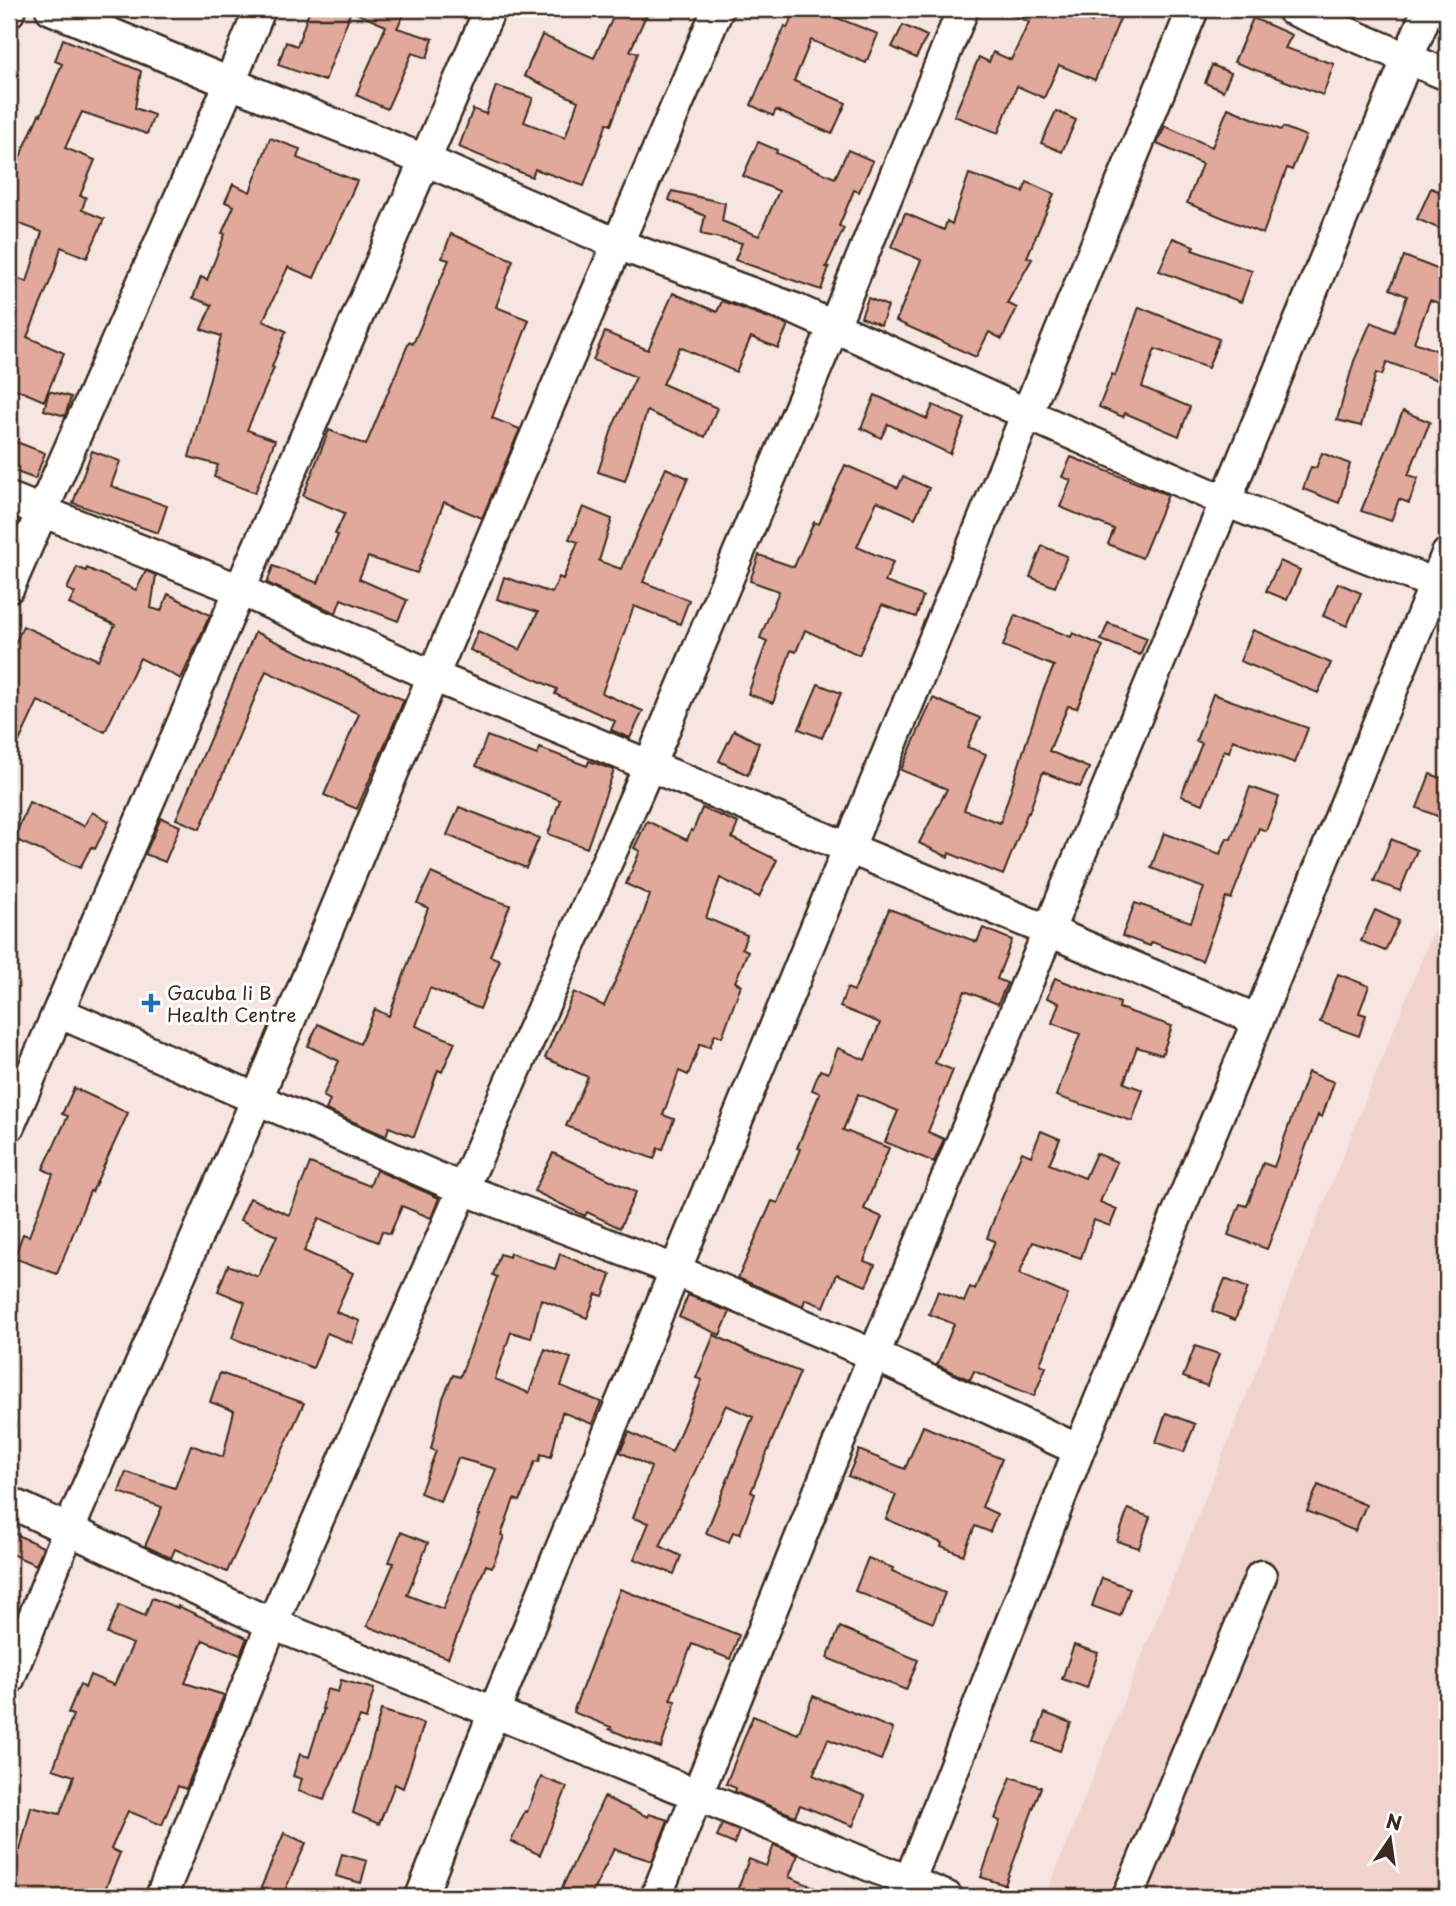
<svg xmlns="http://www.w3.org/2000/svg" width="1456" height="1906" font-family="'Playpen Sans',sans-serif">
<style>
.built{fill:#f0d3cc}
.building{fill:#e1a99b;stroke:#3b2a1e;stroke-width:2}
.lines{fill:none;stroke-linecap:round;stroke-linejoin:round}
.minor-casing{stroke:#3b2a1e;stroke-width:35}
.minor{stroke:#fff;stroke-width:30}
.poi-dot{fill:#1f6fb2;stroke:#fff;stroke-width:2.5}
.labels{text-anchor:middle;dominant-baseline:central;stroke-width:6;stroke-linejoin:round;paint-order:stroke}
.poi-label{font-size:19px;fill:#3b2a1e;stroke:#fff;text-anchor:start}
</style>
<rect width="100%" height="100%" fill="#f6e5e1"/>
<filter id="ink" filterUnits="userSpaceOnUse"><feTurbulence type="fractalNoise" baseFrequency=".0143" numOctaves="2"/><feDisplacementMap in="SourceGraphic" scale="14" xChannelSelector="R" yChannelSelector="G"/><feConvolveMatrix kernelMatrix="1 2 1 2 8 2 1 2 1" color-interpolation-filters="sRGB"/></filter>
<g filter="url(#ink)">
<!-- built -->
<path class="built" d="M 1447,897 L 1447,1897 L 1045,1897 Z"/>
<!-- building -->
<path class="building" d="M 310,9 L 407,9 L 397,28 L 433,39 L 427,58 L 412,53 L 387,109 L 356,95 L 386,26 L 351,11 L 325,81 L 278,65 L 286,42 L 297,46 Z
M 617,9 L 649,9 L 630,51 L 638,53 L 611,125 L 607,123 L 584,186 L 535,169 L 532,177 L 459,147 L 473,109 L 486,114 L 496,86 L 533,98 L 524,122 L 565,138 L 578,101 L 524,76 L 542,35 L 594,58 Z
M 796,9 L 815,9 L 878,34 L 866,63 L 811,40 L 794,81 L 846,103 L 832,134 L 776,110 L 773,116 L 751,105 L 785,26 L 787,28 Z
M 998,9 L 1063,9 L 1092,22 L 1097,9 L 1124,9 L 1095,80 L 1059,65 L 1044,98 L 1017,86 L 998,133 L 954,116 L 979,57 L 989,62 L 993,52 L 1011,60 L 1029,22 Z
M 1253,18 L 1292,35 L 1285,48 L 1334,64 L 1323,95 L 1234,62 Z
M 903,25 L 927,36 L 916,58 L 892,47 Z
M 63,39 L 141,71 L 135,108 L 154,115 L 147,134 L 82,112 L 65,148 L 95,160 L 80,196 L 86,197 L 82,210 L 104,219 L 87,258 L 61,247 L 54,272 L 27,337 L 64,353 L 44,401 L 9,386 L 9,275 L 27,282 L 42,232 L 9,220 L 9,197 L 16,176 L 12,175 L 39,114 L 41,115 L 62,64 L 55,61 Z
M 1212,65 L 1231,73 L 1223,91 L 1205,83 Z
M 1228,108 L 1281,130 L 1283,127 L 1306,136 L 1292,170 L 1287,168 L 1263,234 L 1187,203 L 1202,164 L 1157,144 L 1165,126 L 1212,147 Z
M 1056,111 L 1076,120 L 1062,152 L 1041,143 Z
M 270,138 L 300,149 L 297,158 L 357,181 L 314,278 L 288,267 L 263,321 L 286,331 L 272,367 L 274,368 L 247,430 L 275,440 L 255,493 L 214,477 L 218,465 L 189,457 L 221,336 L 201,329 L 212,305 L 193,298 L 201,277 L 207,280 L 225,234 L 222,233 L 234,206 L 225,202 L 233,184 L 250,192 Z
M 758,142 L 777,150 L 776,153 L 835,178 L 848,150 L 873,161 L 859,192 L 854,190 L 839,226 L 844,228 L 826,267 L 829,267 L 821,290 L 735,260 L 742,243 L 701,234 L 705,216 L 669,200 L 672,191 L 725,203 L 722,221 L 759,236 L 779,191 L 743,176 Z
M 969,174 L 1023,192 L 1027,182 L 1054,194 L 1027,257 L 1032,259 L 1007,303 L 1017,308 L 1002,339 L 989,332 L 976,357 L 896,321 L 921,260 L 891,247 L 905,213 L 944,230 L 947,221 L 952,224 Z
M 1431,188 L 1447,195 L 1447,232 L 1417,219 Z
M 451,234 L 513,260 L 496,307 L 529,320 L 492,418 L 520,429 L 482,518 L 444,502 L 417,573 L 368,557 L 359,579 L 407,600 L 398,621 L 341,599 L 336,613 L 267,583 L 273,566 L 318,583 L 338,535 L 335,534 L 345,513 L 303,496 L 329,430 L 366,445 L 409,342 L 413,344 L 449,260 L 442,258 Z
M 1173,238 L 1194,246 L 1192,250 L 1252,271 L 1241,302 L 1159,271 Z
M 1404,256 L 1447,273 L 1447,306 L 1430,300 L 1414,342 L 1447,354 L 1447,369 L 1443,382 L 1387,362 L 1382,375 L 1376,373 L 1361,426 L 1337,420 L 1354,361 L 1371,322 L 1394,332 L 1407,296 L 1390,289 Z
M 673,293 L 717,312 L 722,301 L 788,325 L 778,348 L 751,337 L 736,372 L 680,347 L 663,384 L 717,408 L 705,437 L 647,411 L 625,481 L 598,472 L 613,426 L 636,377 L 593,360 L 605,332 L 648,350 Z
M 868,298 L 888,306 L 881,325 L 861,317 Z
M 1139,307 L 1219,339 L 1208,368 L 1155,349 L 1142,387 L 1190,407 L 1179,436 L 1125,413 L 1123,417 L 1099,407 L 1112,374 L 1115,376 Z
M 49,391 L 71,397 L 65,416 L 44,410 Z
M 875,395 L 927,419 L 933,405 L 965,419 L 950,454 L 888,424 L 881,438 L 861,428 Z
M 1403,411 L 1430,422 L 1408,475 L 1418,478 L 1409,503 L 1399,499 L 1391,521 L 1361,511 Z
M 9,439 L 45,453 L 35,479 L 9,469 Z
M 92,451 L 120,461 L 111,486 L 167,506 L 158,533 L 73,503 Z
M 1322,453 L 1350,464 L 1339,503 L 1303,489 L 1311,467 L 1316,468 Z
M 1071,457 L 1168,495 L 1142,558 L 1108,544 L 1114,529 L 1060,507 L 1071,480 L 1062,477 Z
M 845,465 L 898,488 L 903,476 L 929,488 L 915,518 L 877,501 L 857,547 L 893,562 L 885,582 L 923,596 L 916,617 L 882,605 L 859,655 L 805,630 L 796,652 L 791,650 L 773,703 L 748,694 L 767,641 L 760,638 L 779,591 L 750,581 L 759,555 L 794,567 L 814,522 L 819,524 Z
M 666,468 L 688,478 L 643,582 L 689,600 L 680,624 L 634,606 L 602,693 L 643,711 L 630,738 L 611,730 L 615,721 L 555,694 L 557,689 L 470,650 L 478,631 L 520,650 L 538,612 L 497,599 L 504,577 L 552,593 L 559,577 L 563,579 L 578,542 L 569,539 L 583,507 L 612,519 L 599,561 L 621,569 Z
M 1042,546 L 1067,556 L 1055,587 L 1030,577 Z
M 1280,561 L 1300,570 L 1287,600 L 1266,591 Z
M 77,567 L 86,571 L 87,568 L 136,590 L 146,571 L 156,575 L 151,608 L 161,611 L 168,594 L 210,615 L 181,679 L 140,658 L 105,732 L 38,701 L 9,763 L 9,657 L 23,626 L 98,660 L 115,625 L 69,604 L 75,593 L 67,589 Z
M 1338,583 L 1361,593 L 1347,626 L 1323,616 Z
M 1015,615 L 1071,637 L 1073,633 L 1103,646 L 1077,708 L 1068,706 L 1049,751 L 1089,768 L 1080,787 L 1043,772 L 1029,813 L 1028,812 L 1003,875 L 949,853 L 948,857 L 919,843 L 947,789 L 901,770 L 933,698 L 980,718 L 967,747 L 986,754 L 964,810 L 1000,823 L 1043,691 L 1054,666 L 1003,646 Z
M 1108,623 L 1147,638 L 1140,655 L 1101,640 Z
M 1253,630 L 1331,663 L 1318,693 L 1240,661 Z
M 255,632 L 404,700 L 357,809 L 324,795 L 359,714 L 266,671 L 200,829 L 176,819 Z
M 818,684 L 841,693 L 822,738 L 799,729 Z
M 1213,694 L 1308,728 L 1295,763 L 1233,740 L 1229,752 L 1224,750 L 1203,804 L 1181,796 L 1202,743 L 1196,741 Z
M 734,730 L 759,743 L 748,775 L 719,761 Z
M 487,736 L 537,755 L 540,748 L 587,766 L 589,761 L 614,770 L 587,848 L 548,834 L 560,800 L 476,766 Z
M 1430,774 L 1447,780 L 1447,805 L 1442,818 L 1417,808 Z
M 1250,787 L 1279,797 L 1266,831 L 1259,828 L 1231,899 L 1226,897 L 1202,961 L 1152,942 L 1150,946 L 1122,936 L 1135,903 L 1191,922 L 1204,888 L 1151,868 L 1164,833 L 1220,854 L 1227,838 L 1231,839 Z
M 29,802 L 84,826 L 92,812 L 109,821 L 95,849 L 91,847 L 80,868 L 14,839 Z
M 459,807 L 539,838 L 526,868 L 447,835 Z
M 702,808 L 738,823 L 732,838 L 777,860 L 759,897 L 720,878 L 706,918 L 747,935 L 742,948 L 748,951 L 735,982 L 741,985 L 722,1037 L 715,1034 L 710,1047 L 700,1044 L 688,1075 L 679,1071 L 663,1115 L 674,1119 L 663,1149 L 658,1148 L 654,1159 L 566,1126 L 588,1077 L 545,1058 L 574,992 L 604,1006 L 636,935 L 650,895 L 626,884 L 640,851 L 634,848 L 647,821 L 687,840 L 691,830 L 693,831 Z
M 161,818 L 180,826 L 165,862 L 145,854 Z
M 1391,839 L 1417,850 L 1400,891 L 1374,881 Z
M 431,873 L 486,897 L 510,905 L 490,956 L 500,960 L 480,1009 L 430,988 L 416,1026 L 455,1042 L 442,1072 L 438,1070 L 414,1137 L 389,1127 L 386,1136 L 326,1110 L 330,1100 L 323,1096 L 339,1061 L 308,1046 L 318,1024 L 360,1044 L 375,1009 L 389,1016 L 428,908 L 417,903 Z
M 889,909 L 977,942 L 983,928 L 1012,940 L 997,979 L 1007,983 L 998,1004 L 965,991 L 935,1063 L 953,1070 L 928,1132 L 944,1139 L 934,1162 L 885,1142 L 898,1111 L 858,1094 L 843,1130 L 889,1148 L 864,1209 L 882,1217 L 864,1261 L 875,1265 L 866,1286 L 837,1274 L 824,1307 L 805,1299 L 803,1306 L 738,1278 L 772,1201 L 778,1203 L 800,1149 L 797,1148 L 820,1093 L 812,1090 L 820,1070 L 828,1073 L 838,1048 L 865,1060 L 880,1023 L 840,1007 L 847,988 L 854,991 Z
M 1375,910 L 1399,921 L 1385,951 L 1361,941 Z
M 1338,974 L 1369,986 L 1359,1013 L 1366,1015 L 1359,1036 L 1320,1022 Z
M 1055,978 L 1120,1003 L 1119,1008 L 1172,1026 L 1162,1055 L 1137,1047 L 1124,1083 L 1143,1090 L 1132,1121 L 1056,1096 L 1080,1034 L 1052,1023 L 1059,1003 L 1047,998 Z
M 1308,1072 L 1334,1082 L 1322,1117 L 1318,1115 L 1267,1249 L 1228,1235 L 1240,1204 L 1247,1206 L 1263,1163 L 1274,1167 Z
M 74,1088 L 128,1113 L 92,1192 L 90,1191 L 57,1274 L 14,1258 L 23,1234 L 29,1236 L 53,1174 L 43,1169 L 68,1116 L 62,1114 Z
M 1041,1131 L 1060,1139 L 1049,1164 L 1085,1178 L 1096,1153 L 1117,1162 L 1100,1202 L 1117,1209 L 1110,1226 L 1094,1220 L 1081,1258 L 1033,1242 L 1019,1274 L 1068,1295 L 1040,1364 L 1046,1367 L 1034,1396 L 974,1371 L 970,1380 L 937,1365 L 954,1324 L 929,1314 L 938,1291 L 964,1302 L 970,1287 L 975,1289 L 995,1241 L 987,1238 L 1001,1200 L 1022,1152 L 1031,1156 Z
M 553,1153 L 636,1192 L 620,1228 L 587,1212 L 585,1216 L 534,1191 Z
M 310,1163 L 370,1186 L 376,1170 L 439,1198 L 431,1218 L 402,1206 L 390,1234 L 382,1231 L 378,1242 L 319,1218 L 304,1251 L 353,1273 L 336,1312 L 360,1321 L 352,1343 L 327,1333 L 313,1368 L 232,1338 L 245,1302 L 218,1291 L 228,1265 L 258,1277 L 277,1236 L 240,1220 L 250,1198 L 289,1215 Z
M 510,1253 L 555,1269 L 560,1254 L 611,1275 L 603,1296 L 596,1294 L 587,1318 L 541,1299 L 531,1338 L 511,1332 L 495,1379 L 529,1393 L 545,1349 L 571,1358 L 561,1386 L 601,1402 L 592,1424 L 562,1412 L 551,1457 L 541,1454 L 539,1462 L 535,1461 L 520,1501 L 514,1499 L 501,1535 L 504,1536 L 492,1567 L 486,1565 L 448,1658 L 367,1626 L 394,1563 L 389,1562 L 401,1532 L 428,1543 L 407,1595 L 443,1609 L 480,1515 L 478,1515 L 496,1469 L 458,1458 L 440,1501 L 420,1493 L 436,1451 L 431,1449 L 443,1398 L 453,1375 L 460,1377 L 497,1277 L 493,1275 L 500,1254 L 509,1257 Z
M 1225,1279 L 1248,1288 L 1235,1320 L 1212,1311 Z
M 688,1295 L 730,1312 L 720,1335 L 679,1317 Z
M 714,1335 L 744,1349 L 744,1350 L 800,1372 L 751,1492 L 755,1494 L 740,1534 L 733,1532 L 729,1542 L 706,1533 L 753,1417 L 726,1405 L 660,1546 L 681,1556 L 674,1574 L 634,1559 L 649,1523 L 633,1518 L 651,1467 L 620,1452 L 629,1432 L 672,1452 L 702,1380 L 696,1378 Z
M 1195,1346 L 1219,1354 L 1207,1386 L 1183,1377 Z
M 220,1373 L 304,1403 L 227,1572 L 175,1549 L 171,1558 L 145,1546 L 162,1507 L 119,1492 L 126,1472 L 175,1488 L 191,1445 L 223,1457 L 234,1411 L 210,1402 Z
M 1166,1413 L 1195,1424 L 1184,1452 L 1156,1442 Z
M 923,1426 L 1002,1459 L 982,1507 L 997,1514 L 990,1532 L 975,1526 L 963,1555 L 941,1546 L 942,1543 L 886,1519 L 896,1495 L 848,1476 L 859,1450 L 905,1469 Z
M 1318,1485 L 1366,1505 L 1355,1531 L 1307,1511 Z
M 1128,1509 L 1150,1517 L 1139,1548 L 1117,1541 Z
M 9,1531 L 43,1547 L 36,1565 L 9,1553 Z
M 868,1558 L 893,1568 L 892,1571 L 945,1593 L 933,1623 L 855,1591 Z
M 1102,1578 L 1130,1588 L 1120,1616 L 1092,1606 Z
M 620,1589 L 739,1635 L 730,1659 L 692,1644 L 670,1700 L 676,1701 L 661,1748 L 628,1737 L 609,1729 L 611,1727 L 573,1712 Z
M 152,1598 L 178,1608 L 178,1606 L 247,1638 L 240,1655 L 203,1640 L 185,1683 L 224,1695 L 186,1789 L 178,1786 L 162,1825 L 128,1811 L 111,1849 L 120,1853 L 102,1897 L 9,1897 L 9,1845 L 20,1850 L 31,1807 L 60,1814 L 74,1776 L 53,1769 L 73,1715 L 68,1713 L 80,1684 L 85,1688 L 90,1675 L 114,1685 L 133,1644 L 107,1634 L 119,1605 L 145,1616 Z
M 840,1627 L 918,1660 L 906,1690 L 827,1658 Z
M 1074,1645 L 1098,1653 L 1087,1688 L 1062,1679 Z
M 341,1680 L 374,1689 L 366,1719 L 360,1717 L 324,1800 L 298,1791 L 302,1779 L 293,1776 L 300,1754 L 309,1757 L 324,1709 L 322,1709 L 327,1689 L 338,1692 Z
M 813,1696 L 893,1729 L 881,1760 L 828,1739 L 813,1775 L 865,1796 L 853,1826 L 800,1805 L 795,1816 L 735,1792 L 736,1788 L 726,1784 L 753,1716 L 798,1734 Z
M 381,1710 L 424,1724 L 403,1788 L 395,1784 L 379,1824 L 353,1813 Z
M 1045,1713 L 1071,1723 L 1060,1751 L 1034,1742 Z
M 541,1777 L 567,1787 L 540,1855 L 511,1841 L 525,1811 L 527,1812 Z
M 1011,1777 L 1041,1787 L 1005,1885 L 981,1877 L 1000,1821 L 995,1819 Z
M 604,1797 L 648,1817 L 649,1814 L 668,1820 L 652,1861 L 614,1849 L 590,1897 L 576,1897 L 561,1890 Z
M 722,1824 L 739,1831 L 734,1844 L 717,1837 Z
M 284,1833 L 306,1843 L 282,1897 L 257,1897 Z
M 774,1845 L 798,1855 L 789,1877 L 837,1897 L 752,1897 L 737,1891 L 749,1859 L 766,1866 Z
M 342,1854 L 367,1861 L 361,1883 L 336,1876 Z"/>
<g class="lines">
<!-- minor casing -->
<g class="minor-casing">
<path id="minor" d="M 51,9 L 230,83 L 425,160 L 617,244 L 795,309 L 1027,414 L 1225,501 L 1435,584
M 1291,9 L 1447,75
M 9,12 L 10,9
M 9,498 L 240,590 L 433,676 L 1049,931 L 1258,1020
M 9,587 L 230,83 L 260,9
M 58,1012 L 463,1189 L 675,1270 L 874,1355 L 1079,1450
M 9,1126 L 490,9
M 9,1502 L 272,1624 L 494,1712 L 947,1897
M 9,1679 L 69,1529 L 256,1101 L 433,676 L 718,9
M 161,1897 L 272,1624 L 649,766 L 834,326 L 963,9
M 421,1897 L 494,1712 L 1193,9
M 656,1897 L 874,1355 L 1428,9
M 903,1897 L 1079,1450 L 1258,1020 L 1447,554
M 1128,1897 L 1261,1576"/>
</g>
<!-- minor -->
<use href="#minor" class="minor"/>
</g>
</g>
<!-- markers -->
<path class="poi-dot" d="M147.5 992.5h7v7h7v7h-7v7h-7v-7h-7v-7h7z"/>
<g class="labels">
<!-- poi labels -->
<g class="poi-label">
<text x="167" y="992">Gacuba Ii B<tspan x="167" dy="22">Health Centre</tspan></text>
</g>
</g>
<!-- margin -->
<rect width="1456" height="1906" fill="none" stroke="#fff" stroke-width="35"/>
<rect x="18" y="18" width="1421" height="1871" fill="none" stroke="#3b2a1e" stroke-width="2.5" filter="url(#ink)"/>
<!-- north arrow -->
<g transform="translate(1390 1839) rotate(13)" stroke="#ffffff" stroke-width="5" paint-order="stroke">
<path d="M0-5L12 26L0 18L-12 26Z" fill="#3b2a1e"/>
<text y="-10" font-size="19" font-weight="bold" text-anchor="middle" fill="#3b2a1e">N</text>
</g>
</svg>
